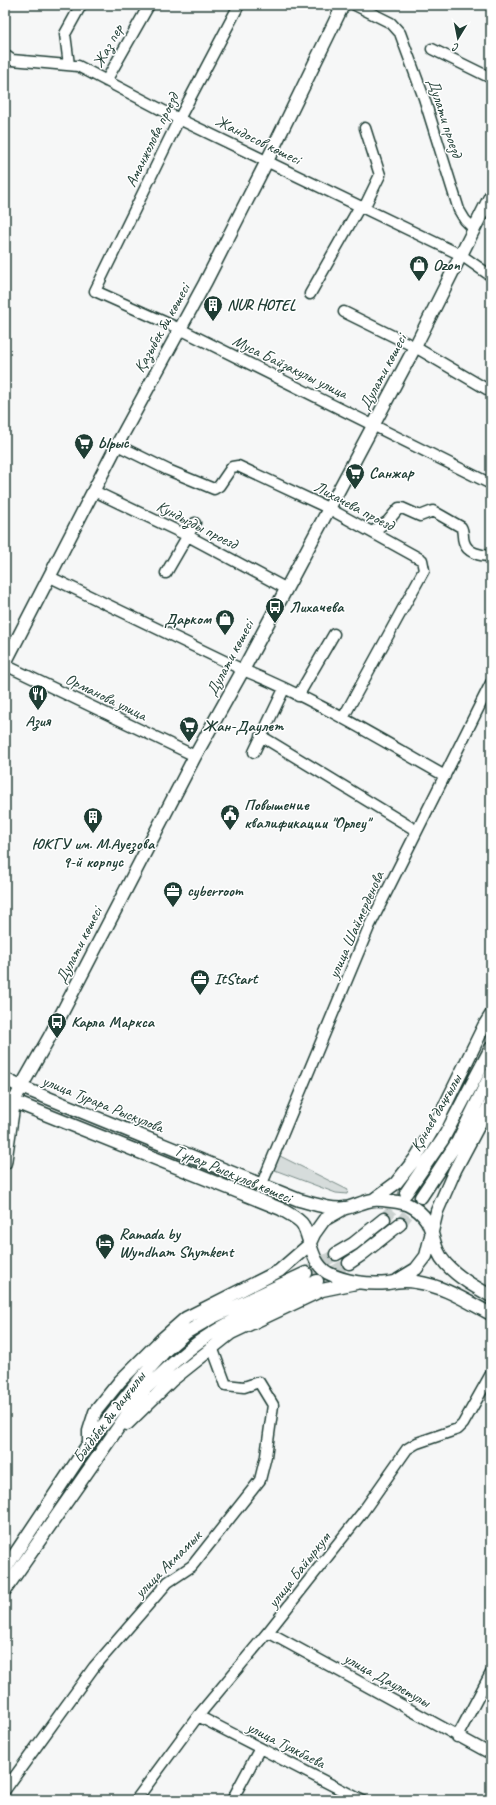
<svg xmlns="http://www.w3.org/2000/svg" width="496" height="1805" font-family="Caveat,sans-serif">
<style>
.green{fill:#d6dcdb;stroke:#7a8c88}
.lines{fill:none;stroke-linecap:round;stroke-linejoin:round}
.major-tunnel{stroke:#cbd2d0;stroke-width:12;stroke-dasharray:12 6;stroke-linecap:butt}
.minor-casing{stroke:#1f3d34;stroke-width:13}
.major-casing{stroke:#1f3d34;stroke-width:15}
.minor{stroke:#fff;stroke-width:10}
.major{stroke:#fff;stroke-width:12}
.labels{text-anchor:middle;dominant-baseline:central;stroke-width:3;stroke-linejoin:round;paint-order:stroke}
.street-label{font-size:16px;fill:#1f3d34;stroke:#fff}
.poi-label{font-size:16px;font-weight:bold;fill:#1f3d34;stroke:#fff;text-anchor:start}
</style>
<rect width="100%" height="100%" fill="#f6f7f7"/>
<filter id="ink" filterUnits="userSpaceOnUse"><feTurbulence type="fractalNoise" baseFrequency=".025" numOctaves="2"/><feDisplacementMap in="SourceGraphic" scale="8" xChannelSelector="R" yChannelSelector="G"/><feConvolveMatrix kernelMatrix="1 2 1 2 8 2 1 2 1" color-interpolation-filters="sRGB"/></filter>
<g filter="url(#ink)">
<!-- green -->
<path class="green" d="M 278,1155 L 348,1190 L 347,1194 L 336,1193 L 272,1169 Z"/>
<g class="lines">
<!-- major-tunnel -->
<path class="major-tunnel" d="M 384,1219 L 404,1195
M 400,1224 L 421,1197
M 306,1273 L 336,1254
M 317,1281 L 349,1263"/>
<!-- minor casing -->
<g class="minor-casing">
<path id="minor" d="M 239,5 L 179,119 L 95,291 L 180,329 L 491,484
M 355,5 L 391,23 L 400,33 L 424,98 L 459,210 L 465,220 L 474,229
M 432,49 L 491,78
M 5,55 L 12,60 L 78,66 L 179,119 L 461,255 L 491,276
M 69,65 L 65,34 L 81,5
M 106,81 L 149,5
M 364,208 L 380,175 L 365,128
M 310,294 L 360,206
M 344,312 L 415,347 L 490,391
M 117,445 L 168,470 L 214,489 L 219,486 L 232,467 L 238,466 L 328,508 L 422,560 L 424,570 L 343,718
M 94,491 L 188,536 L 285,588
M 372,532 L 388,521 L 399,508 L 402,508 L 420,516 L 433,511 L 461,527 C 464,532 462,537 464,542 C 467,553 481,556 491,556
M 166,573 L 195,523
M 50,577 L 243,670 C 313,698 379,739 445,776
M 5,665 L 195,756
M 298,696 L 334,634
M 261,736 L 417,831
M 254,752 L 284,689
M 261,1186 L 369,927 L 491,683
M 268,1632 L 491,1754
M 198,1716 L 361,1800
M 457,1737 L 491,1673
M 5,1790 L 94,1667 L 168,1582 L 192,1566 L 260,1480 L 266,1456 L 273,1405 L 259,1382 L 244,1387 L 226,1385 L 212,1347
M 136,1800 L 198,1716 L 268,1632 L 362,1513 L 407,1449 L 417,1443 L 458,1429 L 463,1424 L 491,1374
M 232,1800 L 260,1748"/>
</g>
<!-- major casing -->
<g class="major-casing">
<path id="major" d="M 5,663 L 117,445 L 205,283 L 267,161 L 343,5
M 5,1079 L 21,1087 L 299,1200 C 314,1204 331,1210 346,1208 C 355,1206 364,1201 373,1200 C 379,1199 403,1202 409,1205 C 439,1220 427,1243 446,1264 C 459,1278 475,1287 491,1296
M 5,1098 L 281,1209 C 287,1213 300,1219 303,1225 C 311,1240 311,1263 328,1273 C 345,1282 369,1285 388,1283 C 398,1281 406,1280 416,1282 C 444,1286 466,1301 491,1314
M 5,1163 L 14,1102 L 21,1087 L 50,1036 L 195,756 L 243,670 L 415,347 L 491,195
M 406,1193 L 443,1139 L 491,1048
M 421,1197 L 458,1141 L 491,1074
M 373,1200 L 396,1183 L 415,1159 L 436,1124 L 484,1026 L 491,1015
M 336,1254 L 353,1244 L 384,1219
M 349,1263 L 361,1255 L 400,1224
M 398,1280 L 416,1269 L 426,1256 L 437,1211 L 455,1170 L 491,1102
M 127,1424 L 172,1380 L 231,1333 L 322,1290 L 356,1283
M 89,1443 L 89,1431 L 95,1412 L 120,1381 L 161,1340 L 186,1318 L 279,1271 L 309,1245 L 314,1234 L 324,1220 L 345,1208
M 5,1569 L 89,1443 L 141,1378 L 166,1350 L 187,1332 L 211,1318 L 306,1273
M 5,1590 L 145,1389 C 164,1372 182,1353 203,1339 C 238,1315 279,1299 317,1281"/>
</g>
<!-- minor -->
<use href="#minor" class="minor"/>
<!-- major -->
<use href="#major" class="major"/>
</g>
</g>
<!-- icons -->
<defs>
<g id="shop-pin" transform="scale(1)"><path d="M0 17L-7.5 6A9.5 9.5 0 1 1 7.5 6Z" fill="#1f3d34" stroke="#fff"/><path d="M-5-2.5h2.3a2.7 3.5 0 0 1 5.4 0H5L5.5 6h-11ZM-1.5-2.5h3a1.5 2.3 0 0 0-3 0Z" fill="#fff"/></g>
<g id="building-pin" transform="scale(1)"><path d="M0 17L-7.5 6A9.5 9.5 0 1 1 7.5 6Z" fill="#1f3d34" stroke="#fff"/><path d="M-4-6H4V6H1V3H-1V6H-4ZM-2.5-4.3h1.7v1.8h-1.7ZM.8-4.3h1.7v1.8H.8ZM-2.5-1h1.7V.8h-1.7ZM.8-1h1.7V.8H.8Z" fill="#fff"/></g>
<g id="supermarket-pin" transform="scale(1)"><path d="M0 17L-7.5 6A9.5 9.5 0 1 1 7.5 6Z" fill="#1f3d34" stroke="#fff"/><path d="M-6-5.5h2.5l.6 2H6L4.5 2H-2.5L-4.4-4H-6ZM-1.5 3.2a1.3 1.3 0 1 0 .1 0ZM3 3.2a1.3 1.3 0 1 0 .1 0Z" fill="#fff"/></g>
<g id="bus-pin" transform="scale(1)"><path d="M0 17L-7.5 6A9.5 9.5 0 1 1 7.5 6Z" fill="#1f3d34" stroke="#fff"/><path d="M-5-6H5V4H4V6H2V4H-2V6H-4V4H-5ZM-3.5-4V0h7V-4ZM-3.5 1.2v1.5H-2V1.2ZM2 1.2v1.5H3.5V1.2Z" fill="#fff"/></g>
<g id="restaurant-pin" transform="scale(1)"><path d="M0 17L-7.5 6A9.5 9.5 0 1 1 7.5 6Z" fill="#1f3d34" stroke="#fff"/><path d="M-5-6h1v4h1v-4h1v4h1v-4h1v5L-1.5 .5V6h-2V.5L-5-1ZM5-6V6H3V1.5H1.5Q1.5-4 5-6Z" fill="#fff"/></g>
<g id="civic-pin" transform="scale(1)"><path d="M0 17L-7.5 6A9.5 9.5 0 1 1 7.5 6Z" fill="#1f3d34" stroke="#fff"/><path d="M-.6-6.5H3V-4.5H.6V-3L4-1V1h2V6H-6V1h2V-1L-.6-3ZM-1.2 2.5V6h2.4V2.5Z" fill="#fff"/></g>
<g id="office-pin" transform="scale(1)"><path d="M0 17L-7.5 6A9.5 9.5 0 1 1 7.5 6Z" fill="#1f3d34" stroke="#fff"/><path d="M-6-3h4V-5.5h4V-3h4V5H-6ZM-1-4.5V-3h2v-1.5ZM-6 0V1H6V0Z" fill="#fff"/></g>
<g id="hotel-pin" transform="scale(1)"><path d="M0 17L-7.5 6A9.5 9.5 0 1 1 7.5 6Z" fill="#1f3d34" stroke="#fff"/><path d="M-6-4.5h1.5V1H6V5H4.5V3h-9V5H-6ZM-4 0a1.8 1.8 0 1 1 3.6 0ZM.5 0V-2.5h3Q6-2.5 6 0Z" fill="#fff"/></g>
</defs>
<g fill-rule="evenodd">
<use href="#shop-pin" x="419" y="265"/>
<use href="#building-pin" x="213" y="305"/>
<use href="#supermarket-pin" x="84" y="443"/>
<use href="#supermarket-pin" x="355" y="473"/>
<use href="#bus-pin" x="275" y="607"/>
<use href="#shop-pin" x="225" y="619"/>
<use href="#restaurant-pin" x="38" y="694"/>
<use href="#supermarket-pin" x="189" y="726"/>
<use href="#civic-pin" x="230" y="814"/>
<use href="#building-pin" x="93" y="817"/>
<use href="#office-pin" x="173" y="891"/>
<use href="#office-pin" x="200" y="979"/>
<use href="#bus-pin" x="57" y="1022"/>
<use href="#hotel-pin" x="105" y="1243"/>
</g>
<g class="labels">
<!-- street labels -->
<g class="street-label">
<text transform="translate(108 46) rotate(-61)">Жаз пер</text>
<text transform="translate(445 118) rotate(72)">Дулати проезд</text>
<text transform="translate(152 140) rotate(-64)">Аманжолова проезд</text>
<text transform="translate(258 140) rotate(26)">Жандосов көшесі</text>
<text transform="translate(162 328) rotate(-61)">Қазыбек би көшесі</text>
<text transform="translate(290 367) rotate(26)">Муса Байзакулы улица</text>
<text transform="translate(383 372) rotate(-62)">Дулати көшесі</text>
<text transform="translate(354 506) rotate(28)">Лихачева проезд</text>
<text transform="translate(197 525) rotate(27)">Кундызды проезд</text>
<text transform="translate(230 658) rotate(-62)">Дулати көшесі</text>
<text transform="translate(106 697) rotate(26)">Орманова улица</text>
<text transform="translate(356 925) rotate(-66)">улица Шаймерденова</text>
<text transform="translate(79 945) rotate(-63)">Дулати көшесі</text>
<text transform="translate(103 1104) rotate(22)">улица Турара Рыскулова</text>
<text transform="translate(436 1113) rotate(-60)">Қонаев даңғылы</text>
<text transform="translate(233 1174) rotate(23)">Тұрар Рыскұлов көшесі</text>
<text transform="translate(109 1417) rotate(-53)">Бәйдібек би даңғылы</text>
<text transform="translate(168 1564) rotate(-45)">улица Акмамык</text>
<text transform="translate(299 1570) rotate(-52)">улица Байыркум</text>
<text transform="translate(387 1680) rotate(29)">улица Даулетулы</text>
<text transform="translate(286 1745) rotate(27)">улица Туякбаева</text>
</g>
<!-- poi labels -->
<g class="poi-label">
<text x="433" y="265">Ozon</text>
<text x="227" y="305">NUR HOTEL</text>
<text x="98" y="443">Ырыс</text>
<text x="369" y="473">Санжар</text>
<text x="289" y="607">Лихачева</text>
<text x="211" y="619" text-anchor="end">Дарком</text>
<text x="38" y="721" text-anchor="middle">Азия</text>
<text x="203" y="726">Жан-Даулет</text>
<text x="244" y="805">Повышение<tspan x="244" dy="18">квалификации "Орлеу"</tspan></text>
<text x="93" y="844" text-anchor="middle">ЮКГУ им. М.Ауезова<tspan x="93" dy="18">9-й корпус</tspan></text>
<text x="187" y="891">cyberroom</text>
<text x="214" y="979">ItStart</text>
<text x="71" y="1022">Карла Маркса</text>
<text x="119" y="1234">Ramada by<tspan x="119" dy="18">Wyndham Shymkent</tspan></text>
</g>
</g>
<!-- margin -->
<rect width="496" height="1805" fill="none" stroke="#fff" stroke-width="20"/>
<rect x="10" y="10" width="476" height="1785" fill="none" stroke="#1f3d34" stroke-width="1.5" filter="url(#ink)"/>
<!-- north arrow -->
<g transform="translate(458 38) rotate(190)" stroke="#ffffff" stroke-width="3" paint-order="stroke">
<path d="M0-3L7 15L0 10L-7 15Z" fill="#1f3d34"/>
<text y="-6" font-size="11" font-weight="bold" text-anchor="middle" fill="#1f3d34">С</text>
</g>
</svg>
